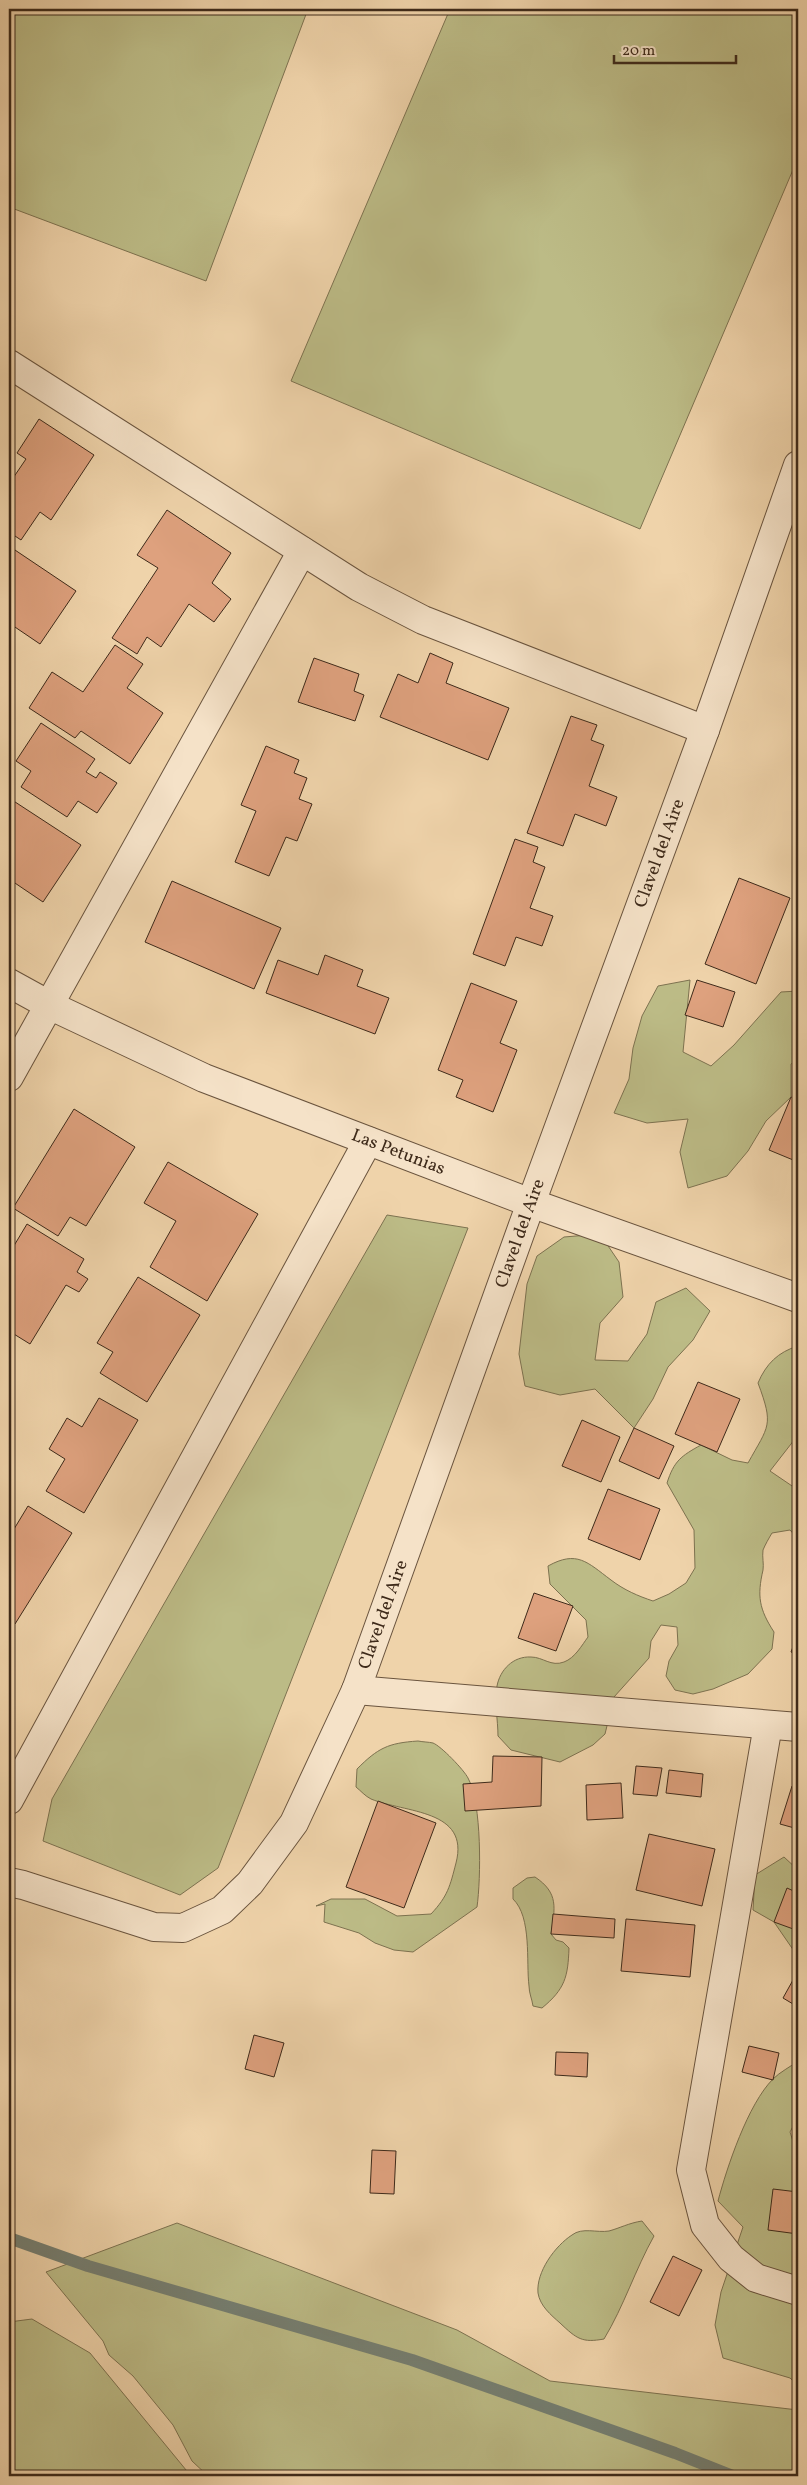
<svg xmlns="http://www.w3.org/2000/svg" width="807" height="2485" font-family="Vollkorn,serif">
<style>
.green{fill:#bcbb86;stroke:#7d7250}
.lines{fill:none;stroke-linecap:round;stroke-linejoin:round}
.stream{stroke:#757f72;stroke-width:12}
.building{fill:#dea17e;stroke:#3e2a1a}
.minor-casing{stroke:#6a543e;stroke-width:30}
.minor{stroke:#f5e2c8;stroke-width:28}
.labels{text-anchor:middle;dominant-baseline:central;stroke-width:4;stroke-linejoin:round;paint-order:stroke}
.street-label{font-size:18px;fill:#3e2a1a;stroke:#f5e2c8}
</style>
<rect width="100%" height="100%" fill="#efd3aa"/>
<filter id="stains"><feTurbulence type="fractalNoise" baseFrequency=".004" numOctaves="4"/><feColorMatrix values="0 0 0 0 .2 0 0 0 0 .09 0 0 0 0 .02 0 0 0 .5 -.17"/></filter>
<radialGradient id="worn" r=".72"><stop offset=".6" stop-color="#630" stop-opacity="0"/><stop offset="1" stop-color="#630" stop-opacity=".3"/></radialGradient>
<!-- green -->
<path class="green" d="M 9,9 L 308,9 L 206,281 L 9,207 Z
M 450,9 L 798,9 L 798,158 L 640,529 L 291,381 Z
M 690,980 L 683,1052 L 711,1066 L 734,1045 L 781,992 L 798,991 L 798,1060 L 791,1064 L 791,1097 L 766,1121 L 748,1151 L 727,1176 L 688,1188 L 680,1152 L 688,1119 L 647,1123 L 614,1113 L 629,1079 L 633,1048 L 642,1016 L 658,986 Z
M 387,1215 L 468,1228 L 218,1868 L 180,1895 L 43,1841 L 52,1799 Z
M 600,1234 L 619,1262 L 623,1297 L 600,1323 L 595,1360 L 628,1361 L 647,1334 L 656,1302 L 686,1288 L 710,1311 L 693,1340 L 668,1367 L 653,1399 L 634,1428 L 595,1389 L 560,1395 L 525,1386 L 519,1354 L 527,1284 L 537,1256 L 564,1237 Z
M 798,1346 L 798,1435 L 770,1471 L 798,1490 L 798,1539 L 790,1530 L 772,1533 C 769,1538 765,1545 763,1550 C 762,1557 764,1564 763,1570 C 757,1596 759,1609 774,1632 L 772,1649 L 748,1674 L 713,1689 L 693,1694 L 675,1690 L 666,1676 L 669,1661 L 678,1645 L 677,1627 L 661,1625 L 651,1641 L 649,1658 L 614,1697 L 605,1734 L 593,1745 L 560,1762 L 511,1750 L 498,1736 C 498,1721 494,1699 497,1686 C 500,1670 513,1656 531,1657 C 543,1657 551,1667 564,1662 C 575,1658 582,1645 588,1637 L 586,1620 L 550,1584 L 548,1566 C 577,1550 587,1562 611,1580 C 624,1590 638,1596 653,1601 L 669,1594 L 686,1583 L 695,1568 L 694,1530 L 667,1483 C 674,1461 681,1456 701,1445 L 732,1460 L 748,1463 C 769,1425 774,1426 758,1383 C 766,1364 778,1352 798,1346 Z
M 418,1741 C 423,1742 429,1742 433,1743 C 441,1746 464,1770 468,1778 C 482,1803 481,1879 477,1907 L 413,1952 L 394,1950 L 375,1943 L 359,1933 L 324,1922 L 325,1904 L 316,1906 L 331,1899 L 365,1899 L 397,1916 L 431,1914 C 448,1896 450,1886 456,1863 C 470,1809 405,1813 371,1799 C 365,1796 361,1791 356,1787 L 357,1769 C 378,1748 388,1743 418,1741 Z
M 784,1857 L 798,1870 L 798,1953 L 794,1951 L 774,1922 L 753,1910 L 755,1875 Z
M 535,1877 C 559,1893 555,1908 551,1934 L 556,1940 L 563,1942 L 569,1948 C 568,1977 565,1989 542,2008 L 533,2006 C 532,1999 529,1993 529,1986 C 526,1962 532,1917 513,1899 L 513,1888 L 527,1878 Z
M 798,2061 L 798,2117 L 790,2132 L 798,2157 L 798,2385 L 790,2378 L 723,2358 L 715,2325 L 721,2292 L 743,2227 L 718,2201 C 727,2167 748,2104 773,2079 C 780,2072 790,2067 798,2061 Z
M 642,2221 L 654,2236 C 635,2270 624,2306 604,2339 C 582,2343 577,2339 560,2323 C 551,2315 540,2306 538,2293 C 536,2272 555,2246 572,2235 C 582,2227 597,2233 609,2231 C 620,2228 629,2223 642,2221 Z
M 177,2223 L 457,2330 L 550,2381 L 798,2410 L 798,2476 L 208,2476 L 192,2461 L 173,2425 L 133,2376 L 109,2355 L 103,2341 L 46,2272 Z
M 32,2319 L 90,2353 L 191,2476 L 9,2476 L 9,2322 Z"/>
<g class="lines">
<!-- stream -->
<path class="stream" d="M 9,2238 L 88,2266 L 412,2360 L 675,2453 L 733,2476"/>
</g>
<!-- building -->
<path class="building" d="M 39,419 L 94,455 L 51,520 L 40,512 L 21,540 L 9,532 L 9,484 L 26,459 L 17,453 Z
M 167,510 L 231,553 L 212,583 L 231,599 L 214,622 L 189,604 L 161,647 L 147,637 L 137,654 L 112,638 L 158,568 L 137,555 Z
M 9,546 L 76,591 L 40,644 L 9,623 Z
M 115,645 L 143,664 L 127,688 L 163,713 L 130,764 L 81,731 L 75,738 L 29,708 L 52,672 L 83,692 Z
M 430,653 L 453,663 L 446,683 L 509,708 L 488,760 L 380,717 L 398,674 L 418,683 Z
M 314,658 L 359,674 L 354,691 L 364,695 L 355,721 L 298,702 Z
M 571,716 L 597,725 L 591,740 L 604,745 L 589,786 L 617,797 L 606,826 L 575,814 L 563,846 L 527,833 Z
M 41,723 L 95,759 L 86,772 L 96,778 L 100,772 L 117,783 L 97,813 L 78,801 L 67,817 L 21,787 L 31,771 L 16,761 Z
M 266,746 L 299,760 L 294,773 L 307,778 L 299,799 L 312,804 L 297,841 L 286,837 L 269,876 L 235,862 L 256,811 L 241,805 Z
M 9,798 L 81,845 L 43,902 L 9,879 Z
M 515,839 L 538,847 L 533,862 L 545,867 L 530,908 L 553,916 L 542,946 L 516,937 L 505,966 L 473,954 Z
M 739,878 L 790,898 L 756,984 L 705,964 Z
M 172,881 L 281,928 L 254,989 L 145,942 Z
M 325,955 L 363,970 L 357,986 L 389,998 L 375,1034 L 266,993 L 278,960 L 318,975 Z
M 697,980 L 735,992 L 723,1027 L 685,1015 Z
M 471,983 L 517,1001 L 500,1043 L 517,1050 L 493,1112 L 456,1097 L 463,1080 L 438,1070 Z
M 791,1097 L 798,1100 L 798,1162 L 769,1150 Z
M 74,1109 L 135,1147 L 86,1226 L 70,1217 L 58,1236 L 13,1208 Z
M 168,1162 L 258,1214 L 207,1301 L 150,1267 L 176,1221 L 144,1203 Z
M 27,1224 L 84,1259 L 77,1272 L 88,1279 L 79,1292 L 66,1285 L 30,1344 L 9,1331 L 9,1254 Z
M 138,1277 L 200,1315 L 147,1402 L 100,1373 L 113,1352 L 97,1343 Z
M 698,1382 L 740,1399 L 717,1452 L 675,1434 Z
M 99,1398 L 138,1420 L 84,1513 L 46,1491 L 65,1459 L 49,1449 L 67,1418 L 82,1427 Z
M 582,1420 L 620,1437 L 601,1482 L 562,1466 Z
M 634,1428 L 674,1446 L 659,1479 L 619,1461 Z
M 608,1489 L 660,1509 L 640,1560 L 588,1539 Z
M 28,1506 L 72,1533 L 15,1624 L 9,1620 L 9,1532 L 11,1534 Z
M 534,1593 L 573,1606 L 556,1651 L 518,1638 Z
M 798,1634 L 798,1655 L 791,1652 Z
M 493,1756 L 542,1757 L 541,1806 L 465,1811 L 463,1784 L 492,1782 Z
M 636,1766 L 662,1768 L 657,1796 L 633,1794 Z
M 669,1770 L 703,1774 L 701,1797 L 666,1793 Z
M 621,1783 L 623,1818 L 587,1820 L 586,1785 Z
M 792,1786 L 798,1788 L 798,1829 L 780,1824 Z
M 378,1801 L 436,1823 L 404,1908 L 346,1887 Z
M 649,1834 L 715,1849 L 702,1906 L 636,1890 Z
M 787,1888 L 798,1893 L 796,1930 L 774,1922 Z
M 553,1914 L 615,1919 L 614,1938 L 551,1934 Z
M 626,1919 L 695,1925 L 690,1977 L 621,1971 Z
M 798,1971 L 798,2007 L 783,1998 Z
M 254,2035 L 284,2043 L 274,2077 L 245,2069 Z
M 749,2046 L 779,2053 L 773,2080 L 742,2072 Z
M 556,2052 L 588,2053 L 587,2077 L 555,2075 Z
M 372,2150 L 396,2151 L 394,2194 L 370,2193 Z
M 773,2189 L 798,2192 L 798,2234 L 768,2230 Z
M 673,2256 L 702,2270 L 679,2316 L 650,2302 Z"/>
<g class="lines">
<!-- minor casing -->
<g class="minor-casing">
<g id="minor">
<path d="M 9,364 L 359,587 L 423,620 L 705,730"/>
<path id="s1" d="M 9,983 L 49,1005 L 204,1078 L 531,1203 L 798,1298"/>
<path d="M 9,1077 L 302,551"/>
<path d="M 356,1690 L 798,1727"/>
<path d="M 768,1725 L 691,2170 L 705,2225 L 731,2258 L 756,2278 L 798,2291"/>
<path d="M 9,1800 L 368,1141"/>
<path id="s2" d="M 9,1882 L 23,1885 L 154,1927 L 183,1928 L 222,1910 L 250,1883 L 294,1823 L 356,1690 L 531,1203 L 705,730 L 798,465"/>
</g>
</g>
<!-- minor -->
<use href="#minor" class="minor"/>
</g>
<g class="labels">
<!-- street labels -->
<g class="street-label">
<text stroke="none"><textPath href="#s2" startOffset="1374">Clavel del Aire</textPath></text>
<text stroke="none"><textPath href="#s1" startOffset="425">Las Petunias</textPath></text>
<text stroke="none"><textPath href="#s2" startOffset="969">Clavel del Aire</textPath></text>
<text stroke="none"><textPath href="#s2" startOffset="564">Clavel del Aire</textPath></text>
</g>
</g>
<!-- margin -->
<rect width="807" height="2485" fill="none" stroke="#efd3aa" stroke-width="30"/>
<rect x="10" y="10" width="787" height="2465" fill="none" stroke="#3e2a1a" stroke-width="2.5"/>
<rect x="15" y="15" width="777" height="2455" fill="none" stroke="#3e2a1a"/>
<!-- scale -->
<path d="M614 55v8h122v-8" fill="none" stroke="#3e2a1a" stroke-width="2.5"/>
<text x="622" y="55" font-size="15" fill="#3e2a1a" stroke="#f5e2c8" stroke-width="4" paint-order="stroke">20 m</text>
<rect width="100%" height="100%" filter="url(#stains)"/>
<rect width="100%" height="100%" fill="url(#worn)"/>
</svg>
